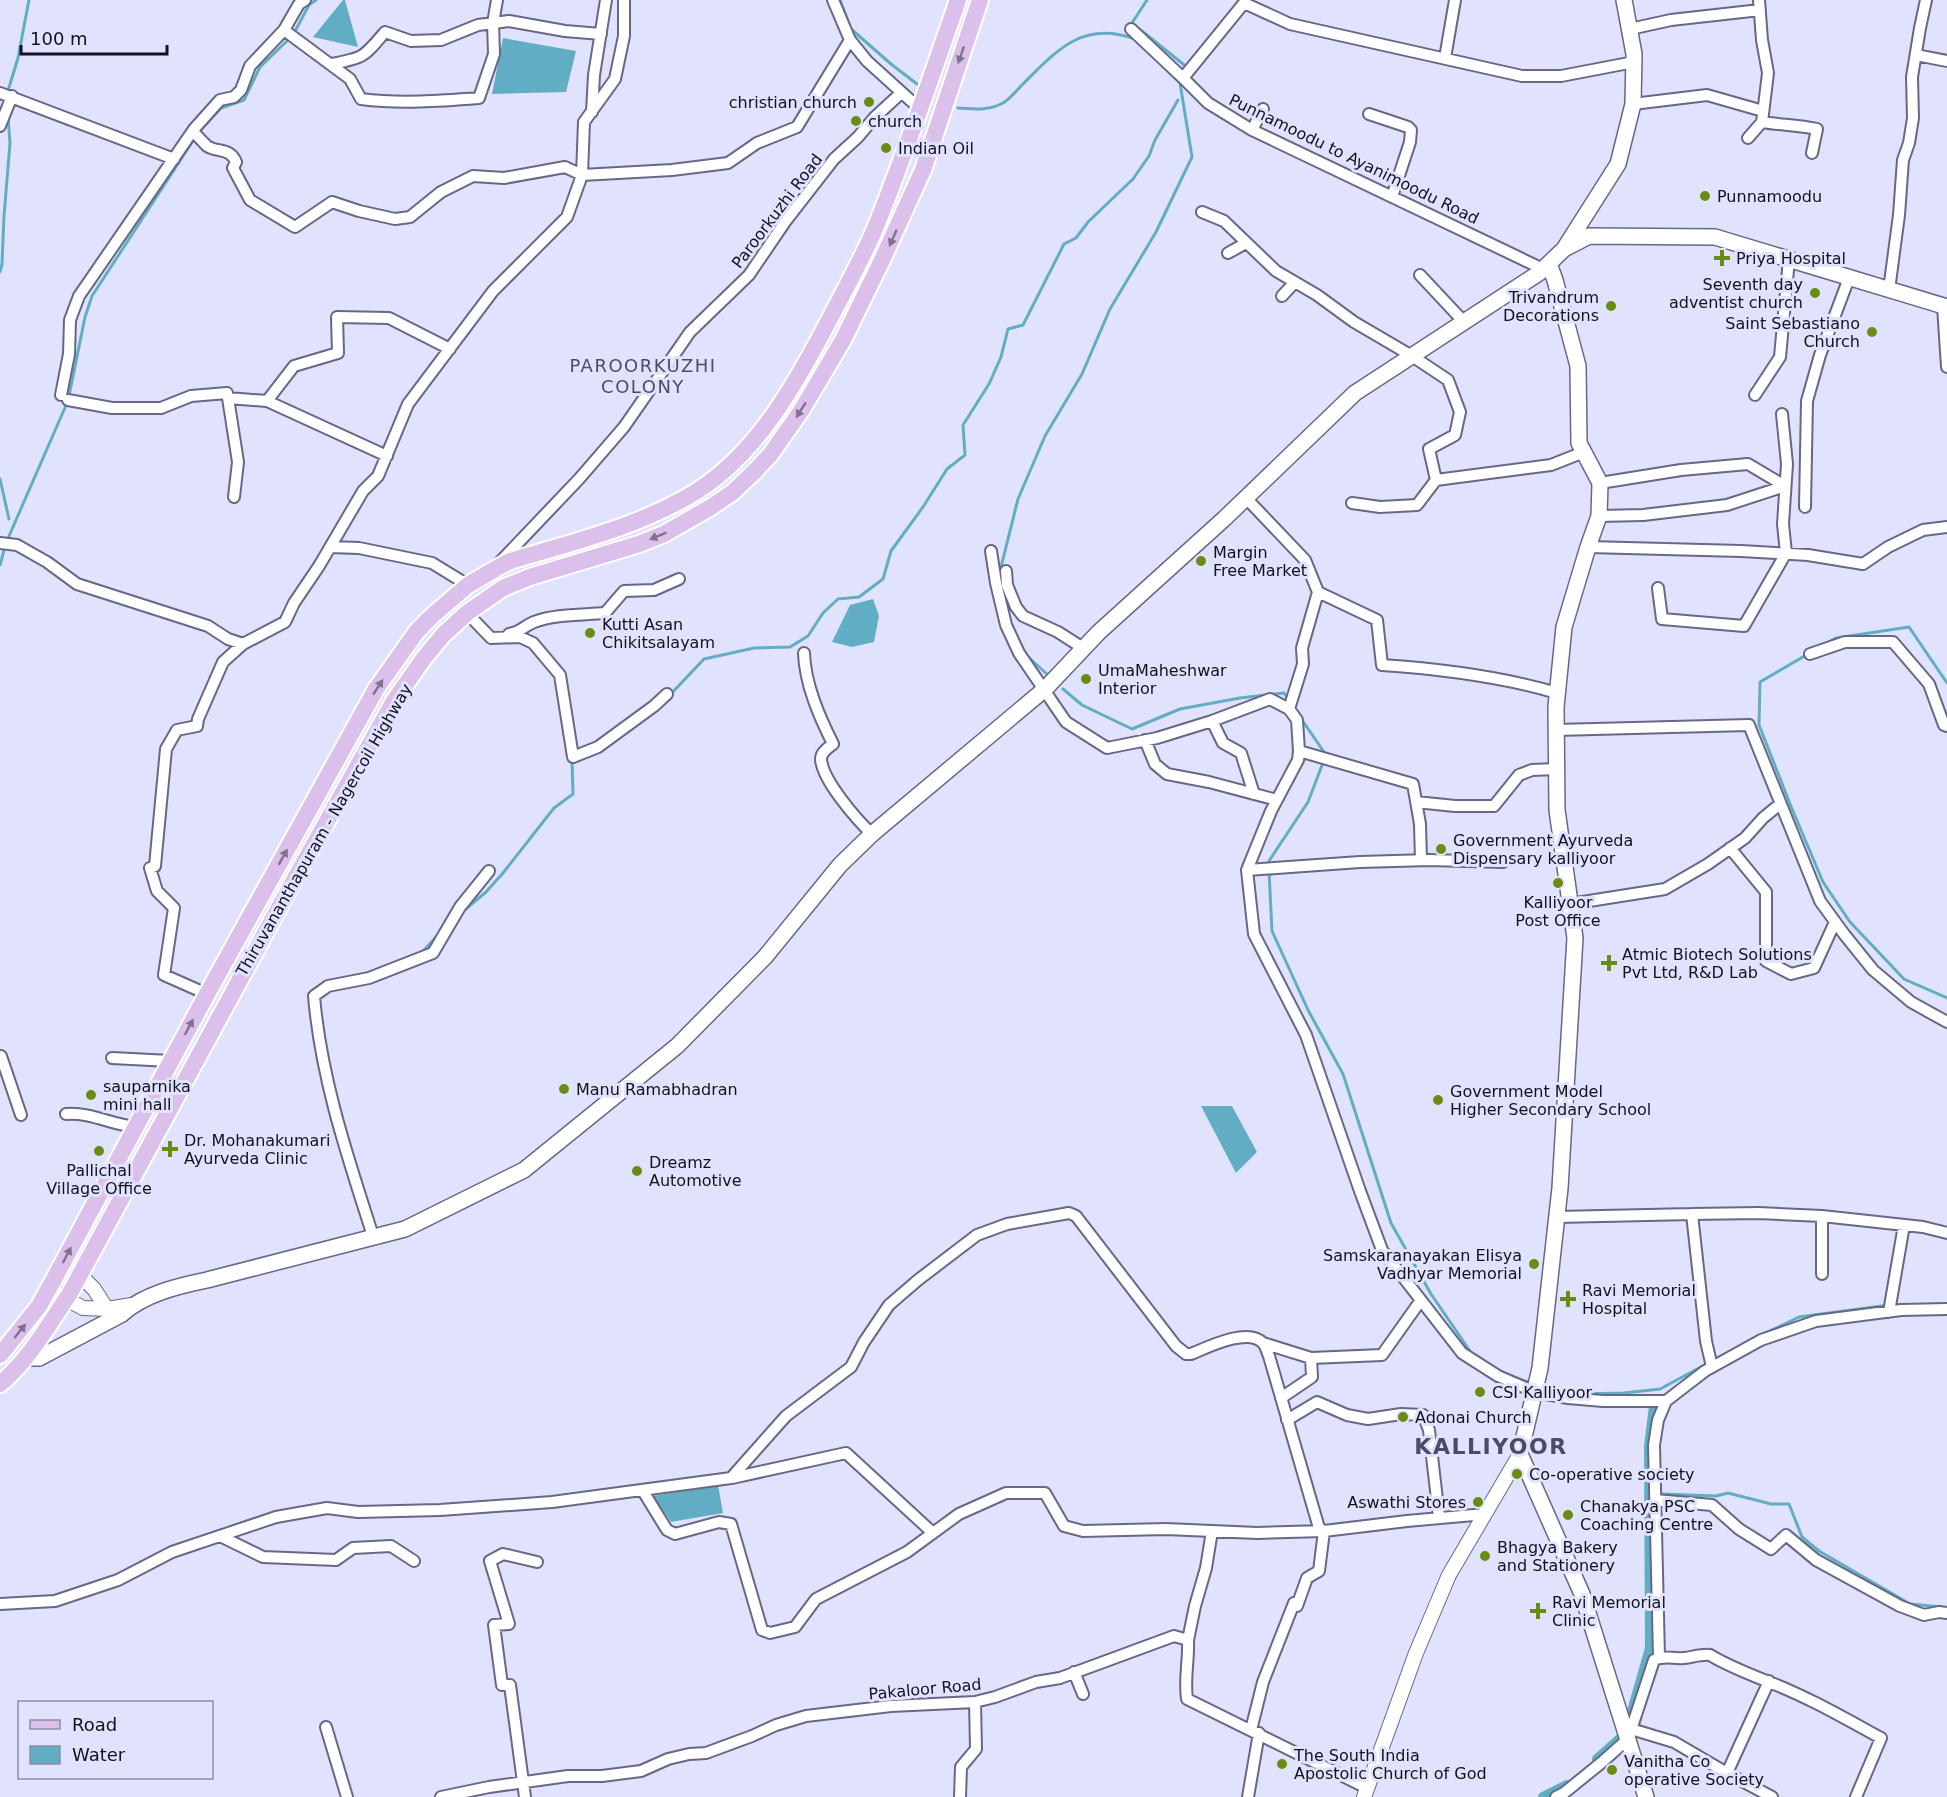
<svg xmlns="http://www.w3.org/2000/svg" width="1947" height="1797" font-family="'DejaVu Sans',sans-serif">
<style>
.water{fill:#61aec4}
.lines{fill:none;stroke-linecap:round;stroke-linejoin:round}
.stream{stroke:#61aec4;stroke-width:3}
.canal{stroke:#61aec4;stroke-width:10}
.minor-casing{stroke:#666885;stroke-width:14}
.tertiary-casing{stroke:#666885;stroke-width:16}
.secondary-casing{stroke:#666885;stroke-width:18}
.primary-casing{stroke:#fff;stroke-width:20}
.minor{stroke:#fff;stroke-width:10}
.tertiary{stroke:#fff;stroke-width:14}
.secondary{stroke:#fff;stroke-width:15}
.primary{stroke:#dbc0eb;stroke-width:16}
.oneway{fill:#80728e}
.poi-dot{fill:#698d14;stroke:#e1e3fe;stroke-width:2}
.labels{text-anchor:middle;dominant-baseline:central;stroke-width:6;stroke-linejoin:round;paint-order:stroke}
.poi-label{font-size:16px;fill:#11121d;stroke:#e1e3fe;text-anchor:start}
.street-label{font-size:16px;fill:#11121d;stroke:#e1e3fe}
.neighbourhood-label{font-size:18px;letter-spacing:1.5px;fill:#4a4c67;stroke:#e1e3fe}
.district-label{font-size:22px;font-weight:bold;letter-spacing:1.5px;fill:#4a4c67;stroke:#e1e3fe}
</style>
<rect width="100%" height="100%" fill="#e1e3fe"/>
<!-- water -->
<path class="water" d="M 343,0 L 345,0 L 358,47 L 313,37 Z
M 503,38 L 576,51 L 566,92 L 492,94 Z
M 873,599 L 879,616 L 874,642 L 852,647 L 832,642 L 850,605 Z
M 1201,1106 L 1232,1106 L 1257,1152 L 1236,1173 Z
M 718,1485 L 723,1513 L 671,1522 L 653,1496 Z"/>
<g class="lines">
<!-- stream -->
<path class="stream" d="M 840,0 L 851,29 L 891,64 L 917,84
M 1147,0 L 1132,23 L 1188,68
M 294,33 L 309,5 L 316,0
M 7,94 L 18,58 L 29,0
M 958,108 C 974,109 988,111 1003,103 C 1010,99 1017,90 1023,84 C 1057,50 1083,20 1135,39
M 0,272 L 2,264 L 4,216 L 10,143 L 8,116
M 69,396 L 85,317 L 92,296 L 198,133 L 221,108 L 244,100 L 260,67 L 290,38
M 0,479 L 9,519
M 0,565 L 6,543 L 67,403
M 1001,572 L 1001,567 L 1018,499 L 1045,436 L 1082,374 L 1110,309 L 1156,232 L 1192,157 L 1180,83 L 1170,73
M 1827,643 L 1836,638 L 1909,627 L 1947,683
M 1808,654 L 1760,682 L 1759,725 L 1790,804 L 1823,882 L 1850,922 L 1904,979 L 1947,998
M 1027,656 L 1049,676
M 1063,689 L 1082,705 L 1132,729 L 1180,709 L 1240,698 L 1284,693 L 1288,699
M 669,696 L 704,659 L 754,648 L 790,647 L 808,636 L 823,613 L 838,599 L 859,597 L 883,579 L 891,551 L 923,507 L 947,469 L 965,455 L 963,425 L 989,384 L 1001,357 L 1008,329 L 1023,325 L 1064,244 L 1076,238 L 1088,222 L 1133,179 L 1149,156 L 1155,140 L 1178,100
M 1269,864 L 1269,861 L 1308,802 L 1326,755 L 1300,717
M 1269,871 L 1272,931 L 1308,1010 L 1343,1074 L 1391,1223 L 1431,1294 L 1472,1354
M 461,913 L 486,892 L 503,873 L 554,808 L 573,794 L 572,760
M 424,950 L 437,936
M 1768,1332 L 1799,1317 L 1889,1305 L 1907,1305
M 1508,1375 L 1528,1382
M 1575,1394 L 1624,1393 L 1660,1389 L 1727,1353
M 1663,1494 L 1716,1496 L 1728,1493 L 1771,1504 L 1789,1504 L 1802,1537 L 1819,1551 L 1910,1604 L 1942,1607"/>
<!-- canal -->
<path class="canal" d="M 1630,1718 L 1650,1648 L 1649,1446 L 1654,1406
M 1597,1759 L 1624,1735
M 1543,1797 L 1567,1785"/>
<!-- minor casing -->
<g class="minor-casing">
<path id="minor" d="M 833,0 L 850,40 L 867,61 L 920,109
M 1245,0 L 1244,3 L 1183,78 L 1208,103 L 1252,130 L 1543,269
M 1759,0 L 1762,40 L 1768,73 L 1762,122 C 1781,125 1798,125 1817,129 L 1812,153
M 1244,3 L 1290,24 L 1522,76 L 1561,76 L 1634,62
M 1131,29 L 1183,78
M 1630,29 L 1671,20 L 1760,10
M 284,30 L 350,79 L 361,99 C 400,104 440,101 479,98 L 494,54 L 493,23 L 497,0
M 1916,55 L 1947,61
M 1445,58 L 1455,0
M 331,64 C 364,58 364,57 385,32 L 411,41 L 441,40 L 478,25 L 509,21 L 565,31 L 601,34
M 0,93 L 174,159
M 1633,104 L 1707,95 L 1763,111
M 592,112 L 594,75 L 606,0
M 1369,114 L 1408,127 L 1411,130 L 1410,142 L 1392,197
M 0,126 L 12,96
M 1252,130 L 1263,109
M 193,131 C 197,136 202,141 207,146 C 217,153 230,147 236,162 L 233,168 L 250,200 L 295,227 L 332,202 L 359,211 L 395,219 L 410,217 L 441,192 L 473,176 L 504,178 L 565,167 L 582,175 L 672,170 L 728,163 L 757,143 L 797,127 L 850,40
M 1748,138 L 1762,122
M 1202,212 L 1224,221 L 1276,271 L 1317,295 L 1354,322 L 1412,356 L 1448,380 L 1460,412 L 1455,435 L 1429,449 L 1436,480 L 1417,505 L 1380,507 L 1352,503
M 1228,253 L 1246,243
M 1420,275 L 1464,322
M 1889,290 L 1899,215 L 1903,160 L 1909,143 L 1913,118 L 1912,77 L 1920,28 L 1926,0
M 1282,296 L 1295,282
M 1943,306 L 1947,367
M 61,395 L 69,354 L 70,320 L 79,296 L 194,129 L 220,100 L 234,97 L 241,90 L 250,66 L 284,30 L 299,4 L 305,0
M 1755,395 L 1780,357 L 1789,259
M 228,398 L 238,462 L 234,497
M 68,400 L 112,408 L 161,408 L 191,396 L 227,393 L 228,398 L 267,401 L 387,456
M 267,401 L 294,366 L 338,353 L 337,317 L 389,318 L 450,349
M 1436,480 L 1551,465 L 1584,452
M 1600,483 L 1681,470 L 1748,464 L 1785,486
M 1246,498 L 1305,560 L 1318,592 L 1377,620 L 1382,665 C 1441,669 1500,676 1557,693
M 1805,507 L 1807,401 L 1820,355 L 1849,278
M 1599,516 L 1643,515 L 1727,505 L 1785,486
M 0,543 L 17,545 L 47,562 L 77,584 L 208,626 L 228,639 L 243,644
M 330,547 L 359,548 L 432,563 L 468,585
M 1588,547 L 1741,551 L 1808,555 L 1863,564 L 1888,547 L 1923,530 L 1947,527
M 991,551 L 996,583 L 1006,625 L 1019,653 L 1066,722 L 1107,748 L 1157,738 L 1212,721 L 1270,699 L 1289,709 L 1297,720 L 1299,751 L 1298,760 L 1271,811 L 1247,870 L 1254,934 L 1306,1035 L 1360,1191 L 1382,1250 L 1462,1353 L 1498,1376 L 1535,1392 L 1568,1398 L 1603,1401 L 1666,1401
M 499,563 L 579,479 L 624,427 L 690,332 L 749,275 L 785,222 L 834,159 L 858,137 L 874,118 L 901,93
M 1006,571 L 1007,585 L 1016,607 L 1023,616 L 1058,632 L 1083,648
M 1658,588 L 1662,619 L 1744,626 L 1786,553 L 1783,524 L 1787,464 L 1782,414
M 467,613 L 491,638 L 520,637 L 533,643 L 560,675 L 573,757 L 598,747 L 654,706 L 667,694
M 509,634 C 521,632 524,626 534,622 C 554,614 583,615 605,613 L 624,591 L 654,590 L 679,579
M 804,653 C 805,684 819,716 833,744 C 828,748 821,752 821,759 C 822,780 857,820 872,834
M 1810,654 L 1845,642 L 1893,642 L 1929,684 L 1944,725 L 1947,726
M 1289,709 L 1303,664 L 1302,648 L 1318,592
M 1212,721 L 1223,743 L 1241,753 L 1254,794
M 1556,730 L 1749,725 L 1820,901 L 1844,934 L 1873,970 L 1911,1002 L 1947,1022
M 1145,740 L 1155,764 L 1167,774 L 1209,782 L 1277,800
M 1299,751 L 1413,784 L 1420,824 L 1421,860
M 1416,802 L 1455,806 L 1494,806 L 1519,775 L 1532,770 L 1556,769
M 1730,848 L 1766,892 L 1766,961 L 1791,974 L 1814,968 L 1835,922
M 1247,870 L 1360,862 L 1429,860 L 1503,862
M 1570,904 L 1665,889 L 1708,864 L 1745,838 L 1763,818 L 1780,804
M 207,994 L 164,975 L 174,908 L 157,891 L 150,868 L 155,866 L 166,749 L 177,730 L 197,726 L 198,719 L 223,662 L 243,644 L 285,622 L 294,603 L 319,566 L 363,491 L 378,476 L 408,404 L 493,291 L 567,217 L 582,175 L 584,122 L 615,79 L 624,36 L 624,0
M 1,1056 L 21,1115
M 112,1058 L 170,1061
M 66,1114 C 91,1112 112,1125 136,1127
M 1692,1214 L 1706,1341 L 1712,1367
M 1822,1216 L 1822,1274
M 1557,1217 L 1692,1214 L 1759,1213 L 1822,1216 L 1923,1227 L 1947,1233
M 373,1236 C 348,1158 321,1079 314,996 L 328,986 L 369,978 L 433,953 L 460,907 L 489,871
M 1889,1312 L 1904,1225
M 1263,1343 L 1311,1358 L 1382,1355 L 1421,1300
M 1281,1398 L 1312,1377 L 1311,1358
M 1287,1420 L 1317,1402 L 1347,1415 L 1368,1419 L 1401,1414 L 1423,1415 L 1429,1430 L 1439,1517
M 732,1478 L 846,1453 L 933,1533
M 643,1491 L 667,1530 L 675,1534 L 719,1522 L 731,1524 L 762,1630 L 770,1633 L 795,1627 L 816,1599 L 907,1552 L 959,1514 L 1006,1493 L 1045,1493 L 1064,1526 L 1083,1531 L 1166,1529 L 1257,1533 L 1324,1531 L 1319,1571 L 1307,1578 L 1297,1606 L 1294,1603 L 1263,1682 L 1251,1730
M 1655,1500 L 1712,1505 L 1739,1529 L 1771,1549 L 1786,1535 L 1816,1560 L 1900,1606 L 1924,1615 L 1939,1612 L 1947,1613
M 220,1536 L 263,1557 L 336,1560 L 353,1548 L 391,1546 L 414,1561
M 0,1604 L 55,1601 L 118,1580 L 172,1552 L 276,1517 L 327,1508 L 358,1512 L 440,1510 L 552,1502 L 731,1478 L 786,1416 L 851,1367 L 864,1342 L 889,1305 L 918,1280 L 977,1235 L 1007,1224 L 1069,1213 L 1076,1216 L 1176,1346 L 1186,1354 L 1191,1354 C 1208,1347 1248,1327 1263,1343 C 1266,1346 1267,1352 1269,1356 L 1319,1528 L 1324,1531 L 1407,1521 L 1485,1514
M 1188,1640 L 1195,1606 L 1206,1568 L 1212,1531
M 1659,1657 L 1654,1445 L 1658,1420 L 1666,1401 L 1705,1371 L 1761,1340 L 1816,1321 L 1901,1310 L 1947,1309
M 1074,1672 L 1083,1694
M 326,1727 L 347,1797
M 1631,1729 L 1674,1742 L 1727,1773 L 1772,1797
M 1727,1773 L 1769,1681
M 441,1797 L 489,1787 L 568,1776 L 602,1776 L 641,1771 L 668,1759 L 689,1754 L 706,1753 L 752,1736 L 776,1725 L 806,1716 L 891,1706 L 975,1702 L 995,1697 L 1036,1682 L 1060,1678 L 1174,1636 L 1188,1640 C 1189,1660 1184,1679 1187,1699 L 1367,1788
M 525,1797 L 510,1685 L 502,1685 L 494,1625 L 509,1624 L 490,1561 L 503,1554 L 537,1562
M 960,1797 L 961,1767 L 976,1749 L 975,1702
M 1248,1797 L 1259,1733
M 1556,1797 L 1564,1793 L 1601,1763 L 1628,1739 L 1654,1660 C 1664,1655 1673,1659 1684,1658 C 1693,1657 1701,1654 1710,1655 C 1728,1666 1749,1674 1769,1682 C 1808,1697 1844,1718 1881,1738 L 1856,1797"/>
</g>
<!-- tertiary casing -->
<g class="tertiary-casing">
<path id="tertiary" d="M 80,1275 L 94,1289 L 107,1309
M 48,1289 L 83,1308 L 107,1309 L 132,1305
M 1364,1797 L 1416,1653 L 1449,1575 L 1520,1454"/>
</g>
<!-- secondary casing -->
<g class="secondary-casing">
<path id="secondary" d="M 1564,249 L 1589,236 L 1715,237 L 1947,307
M 1549,264 L 1555,280 L 1578,366 L 1579,443 L 1600,483 L 1599,516 L 1588,547 L 1564,627 L 1556,707 L 1557,810 L 1575,938 L 1560,1188 L 1540,1368 L 1520,1454 L 1582,1594 L 1646,1797
M 24,1358 L 39,1358 L 122,1314 C 144,1294 178,1286 207,1280 L 405,1229 L 524,1170 L 677,1046 L 765,957 L 840,865 L 872,834 L 1045,689 L 1099,632 L 1225,518 L 1355,393 L 1539,273 L 1564,249 L 1618,164 L 1633,104 L 1634,54 L 1624,0"/>
</g>
<!-- primary casing -->
<g class="primary-casing">
<path id="primary" d="M 0,1355 L 39,1306 L 53,1281 L 207,994 L 376,689 L 417,631 L 433,615 L 468,585 L 495,569 L 510,561 C 574,542 641,526 697,491 C 757,453 795,385 827,324 C 843,293 860,263 874,231 C 905,155 931,77 958,0
M 0,1384 C 29,1360 49,1324 70,1293 L 288,891 L 394,701 L 424,658 L 444,634 L 467,613 L 503,588 L 530,577 L 639,544 L 664,534 L 711,507 L 733,492 L 753,473 L 770,455 L 801,411 L 843,340 L 882,260 L 923,170 L 980,0"/>
</g>
<!-- minor -->
<use href="#minor" class="minor"/>
<!-- tertiary -->
<use href="#tertiary" class="tertiary"/>
<!-- secondary -->
<use href="#secondary" class="secondary"/>
<!-- primary -->
<use href="#primary" class="primary"/>
</g>
<!-- one-way arrows -->
<defs><path id="oneway-solid" d="M-6-.8H1V-3.2L6.5 0L1 3.2V.8H-6Z" transform="scale(1.5)"/></defs>
<g class="oneway">
<use href="#oneway-solid" transform="translate(961 55) rotate(109)"/>
<use href="#oneway-solid" transform="translate(893 238) rotate(114)"/>
<use href="#oneway-solid" transform="translate(801 410) rotate(123)"/>
<use href="#oneway-solid" transform="translate(658 536) rotate(158)"/>
<use href="#oneway-solid" transform="translate(378 687) rotate(-57)"/>
<use href="#oneway-solid" transform="translate(283 857) rotate(-61)"/>
<use href="#oneway-solid" transform="translate(189 1027) rotate(-62)"/>
<use href="#oneway-solid" transform="translate(67 1255) rotate(-62)"/>
<use href="#oneway-solid" transform="translate(20 1331) rotate(-51)"/>
</g>
<!-- markers -->
<g class="poi-dot">
<circle cx="869" cy="102" r="6"/>
<circle cx="856" cy="121" r="6"/>
<circle cx="886" cy="148" r="6"/>
<circle cx="1705" cy="196" r="6"/>
<path d="M1719 249h6v6h6v6h-6v6h-6v-6h-6v-6h6z"/>
<circle cx="1815" cy="293" r="6"/>
<circle cx="1611" cy="306" r="6"/>
<circle cx="1872" cy="332" r="6"/>
<circle cx="1201" cy="561" r="6"/>
<circle cx="590" cy="633" r="6"/>
<circle cx="1086" cy="679" r="6"/>
<circle cx="1441" cy="849" r="6"/>
<circle cx="1558" cy="883" r="6"/>
<path d="M1606 954h6v6h6v6h-6v6h-6v-6h-6v-6h6z"/>
<circle cx="564" cy="1089" r="6"/>
<circle cx="91" cy="1095" r="6"/>
<circle cx="1438" cy="1100" r="6"/>
<path d="M167 1140h6v6h6v6h-6v6h-6v-6h-6v-6h6z"/>
<circle cx="99" cy="1151" r="6"/>
<circle cx="637" cy="1171" r="6"/>
<circle cx="1534" cy="1264" r="6"/>
<path d="M1565 1290h6v6h6v6h-6v6h-6v-6h-6v-6h6z"/>
<circle cx="1480" cy="1392" r="6"/>
<circle cx="1403" cy="1417" r="6"/>
<circle cx="1517" cy="1474" r="6"/>
<circle cx="1478" cy="1502" r="6"/>
<circle cx="1568" cy="1515" r="6"/>
<circle cx="1485" cy="1556" r="6"/>
<path d="M1535 1602h6v6h6v6h-6v6h-6v-6h-6v-6h6z"/>
<circle cx="1282" cy="1764" r="6"/>
<circle cx="1612" cy="1770" r="6"/>
</g>
<g class="labels">
<!-- poi labels -->
<g class="poi-label">
<text x="857" y="102" text-anchor="end">christian church</text>
<text x="868" y="121">church</text>
<text x="898" y="148">Indian Oil</text>
<text x="1717" y="196">Punnamoodu</text>
<text x="1736" y="258">Priya Hospital</text>
<text x="1803" y="284" text-anchor="end">Seventh day<tspan x="1803" dy="18">adventist church</tspan></text>
<text x="1599" y="297" text-anchor="end">Trivandrum<tspan x="1599" dy="18">Decorations</tspan></text>
<text x="1860" y="323" text-anchor="end">Saint Sebastiano<tspan x="1860" dy="18">Church</tspan></text>
<text x="1213" y="552">Margin<tspan x="1213" dy="18">Free Market</tspan></text>
<text x="602" y="624">Kutti Asan<tspan x="602" dy="18">Chikitsalayam</tspan></text>
<text x="1098" y="670">UmaMaheshwar<tspan x="1098" dy="18">Interior</tspan></text>
<text x="1453" y="840">Government Ayurveda<tspan x="1453" dy="18">Dispensary kalliyoor</tspan></text>
<text x="1558" y="902" text-anchor="middle">Kalliyoor<tspan x="1558" dy="18">Post Office</tspan></text>
<text x="1622" y="954">Atmic Biotech Solutions<tspan x="1622" dy="18">Pvt Ltd, R&amp;D Lab</tspan></text>
<text x="103" y="1086">sauparnika<tspan x="103" dy="18">mini hall</tspan></text>
<text x="576" y="1089">Manu Ramabhadran</text>
<text x="1450" y="1091">Government Model<tspan x="1450" dy="18">Higher Secondary School</tspan></text>
<text x="184" y="1140">Dr. Mohanakumari<tspan x="184" dy="18">Ayurveda Clinic</tspan></text>
<text x="649" y="1162">Dreamz<tspan x="649" dy="18">Automotive</tspan></text>
<text x="99" y="1170" text-anchor="middle">Pallichal<tspan x="99" dy="18">Village Office</tspan></text>
<text x="1522" y="1255" text-anchor="end">Samskaranayakan Elisya<tspan x="1522" dy="18">Vadhyar Memorial</tspan></text>
<text x="1582" y="1290">Ravi Memorial<tspan x="1582" dy="18">Hospital</tspan></text>
<text x="1492" y="1392">CSI Kalliyoor</text>
<text x="1415" y="1417">Adonai Church</text>
<text x="1529" y="1474">Co-operative society</text>
<text x="1466" y="1502" text-anchor="end">Aswathi Stores</text>
<text x="1580" y="1506">Chanakya PSC<tspan x="1580" dy="18">Coaching Centre</tspan></text>
<text x="1497" y="1547">Bhagya Bakery<tspan x="1497" dy="18">and Stationery</tspan></text>
<text x="1552" y="1602">Ravi Memorial<tspan x="1552" dy="18">Clinic</tspan></text>
<text x="1294" y="1755">The South India<tspan x="1294" dy="18">Apostolic Church of God</tspan></text>
<text x="1624" y="1761">Vanitha Co<tspan x="1624" dy="18">operative Society</tspan></text>
</g>
<!-- street labels -->
<g class="street-label">
<text transform="translate(1354 159) rotate(26)">Punnamoodu to Ayanimoodu Road</text>
<text transform="translate(777 211) rotate(-53)">Paroorkuzhi Road</text>
<text transform="translate(324 830) rotate(-60)">Thiruvananthapuram - Nagercoil Highway</text>
<text transform="translate(925 1689) rotate(-5)">Pakaloor Road</text>
</g>
<!-- neighbourhood labels -->
<g class="neighbourhood-label">
<text x="643" y="365">PAROORKUZHI<tspan x="643" dy="21">COLONY</tspan></text>
</g>
<!-- district labels -->
<g class="district-label">
<text x="1491" y="1446">KALLIYOOR</text>
</g>
</g>
<!-- legend -->
<rect x="18" y="1701" width="195" height="78" fill="#e1e3fe" stroke="#8e8fa4" stroke-width="1.5"/>
<rect x="30" y="1720" width="30" height="9" fill="#dbc0eb" stroke="#8e8fa4" stroke-width="1.5"/>
<text x="72" y="1731" font-size="18" fill="#11121d">Road</text>
<rect x="30" y="1746" width="30" height="18" fill="#61aec4" stroke="#8e8fa4" stroke-width="1.5"/>
<text x="72" y="1761" font-size="18" fill="#11121d">Water</text>
<!-- scale -->
<path d="M21 45v9h146v-9" fill="none" stroke="#11121d" stroke-width="3"/>
<text x="30" y="45" font-size="18" fill="#11121d" stroke="#e1e3fe" stroke-width="4.5" paint-order="stroke">100 m</text>
</svg>
